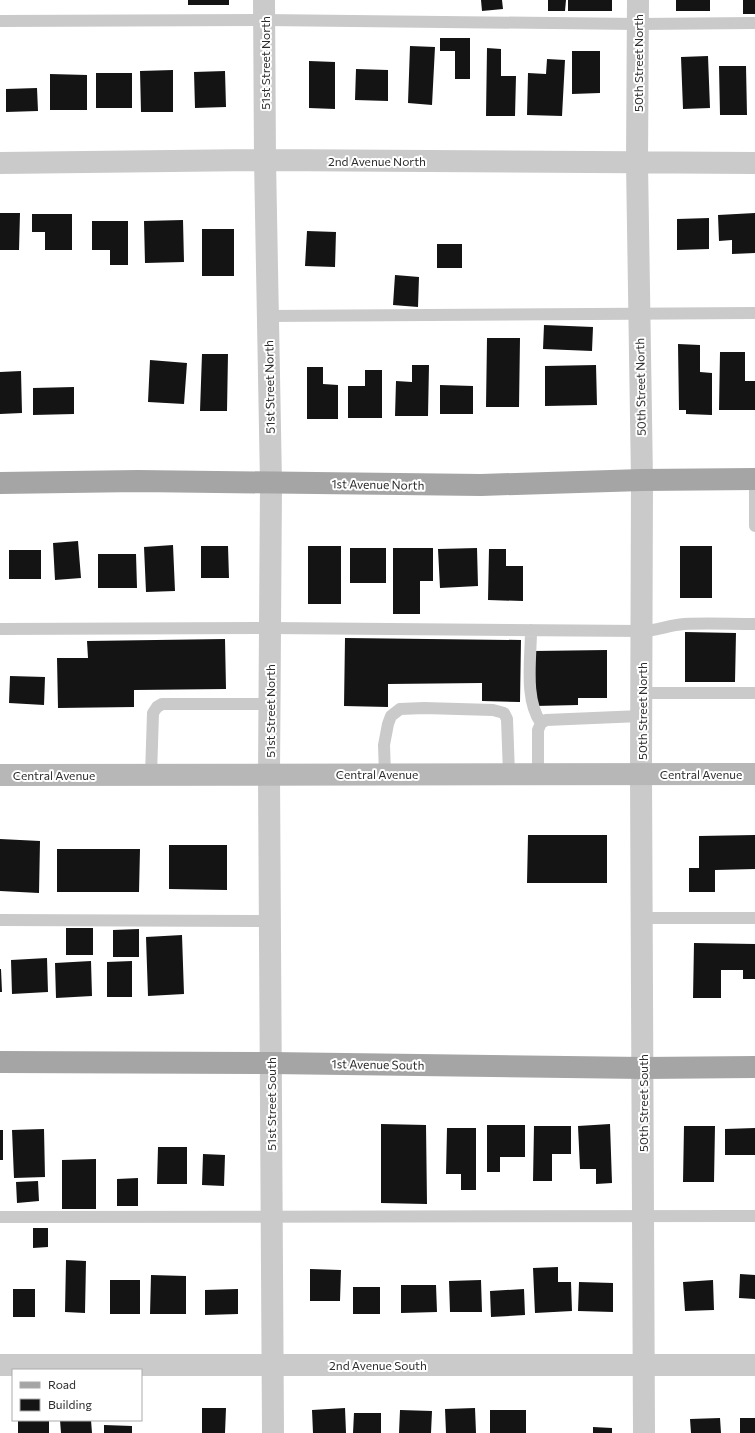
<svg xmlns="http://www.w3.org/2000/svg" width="755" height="1433" font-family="Commissioner,sans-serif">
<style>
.building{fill:#141414}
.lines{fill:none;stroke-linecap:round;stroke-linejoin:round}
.lane{stroke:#cacaca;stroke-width:12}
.street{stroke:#cacaca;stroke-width:22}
.secondary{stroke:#b7b7b7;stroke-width:22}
.primary{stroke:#a5a5a5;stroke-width:22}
.labels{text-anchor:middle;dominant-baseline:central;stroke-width:4;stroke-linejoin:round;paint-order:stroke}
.street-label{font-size:12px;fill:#2d2d2d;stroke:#fff}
</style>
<rect width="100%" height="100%" fill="#fff"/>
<!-- building -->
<path class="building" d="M 188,0 L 229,0 L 229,5 L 188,5 Z
M 481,0 L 502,0 L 503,9 L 482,11 Z
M 548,0 L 566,0 L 565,11 L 548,11 Z
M 568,0 L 612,0 L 612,11 L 568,11 Z
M 676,0 L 710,0 L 710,11 L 676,11 Z
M 743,0 L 755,0 L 755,14 L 743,14 Z
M 440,38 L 470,38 L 470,79 L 455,79 L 455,51 L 440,51 Z
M 410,46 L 435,47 L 432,105 L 408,103 Z
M 487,48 L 501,49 L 501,76 L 516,76 L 515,116 L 486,116 Z
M 572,51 L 600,51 L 600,93 L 572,94 Z
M 708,56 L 710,108 L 683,109 L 681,57 Z
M 547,59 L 565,60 L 562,116 L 527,115 L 528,73 L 546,74 Z
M 309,61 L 335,62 L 335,109 L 309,108 Z
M 719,66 L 746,66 L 747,115 L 720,115 Z
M 356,69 L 388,70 L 388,101 L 355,100 Z
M 173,70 L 173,112 L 141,112 L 140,71 Z
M 225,71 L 226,107 L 195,108 L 194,72 Z
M 96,73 L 132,73 L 132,108 L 96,108 Z
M 50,74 L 87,75 L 87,110 L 50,110 Z
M 37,88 L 38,111 L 6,112 L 6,89 Z
M 0,213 L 20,213 L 19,250 L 0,250 Z
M 755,213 L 755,253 L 732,254 L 732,240 L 719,241 L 718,215 Z
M 32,214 L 72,214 L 72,250 L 45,250 L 45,232 L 32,232 Z
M 709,218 L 709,249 L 677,250 L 677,219 Z
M 183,220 L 184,262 L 145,263 L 144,221 Z
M 92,221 L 128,221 L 128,265 L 110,265 L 110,250 L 92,250 Z
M 202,229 L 234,229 L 234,276 L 202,276 Z
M 307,231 L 336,232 L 335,267 L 305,266 Z
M 437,244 L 462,244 L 462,268 L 437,268 Z
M 395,275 L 419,277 L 418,307 L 393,305 Z
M 544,325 L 593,327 L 592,351 L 543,349 Z
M 487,338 L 520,338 L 519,407 L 486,407 Z
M 678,344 L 700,345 L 700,372 L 712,373 L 712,415 L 686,414 L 686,410 L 679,410 Z
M 720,352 L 745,352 L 745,381 L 755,381 L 755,410 L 719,410 Z
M 202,354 L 228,354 L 227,411 L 200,411 Z
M 150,360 L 187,363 L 184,404 L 148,402 Z
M 412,365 L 429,365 L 428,416 L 395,416 L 396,381 L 412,382 Z
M 596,365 L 597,405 L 545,406 L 545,366 Z
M 307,367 L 323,367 L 323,384 L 338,385 L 338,419 L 307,419 Z
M 365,370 L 382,370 L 382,418 L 348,418 L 348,386 L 365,386 Z
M 21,371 L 22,413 L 0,414 L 0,372 Z
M 440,385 L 473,386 L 473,414 L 440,414 Z
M 74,387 L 74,414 L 33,415 L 33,388 Z
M 78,541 L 81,578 L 55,580 L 53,543 Z
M 173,545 L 175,591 L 146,592 L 144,547 Z
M 201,546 L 228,546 L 229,578 L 201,578 Z
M 308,546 L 341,546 L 341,604 L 308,604 Z
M 680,546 L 712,546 L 712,598 L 680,598 Z
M 350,548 L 386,548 L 386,583 L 350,583 Z
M 393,548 L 433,548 L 433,581 L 420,581 L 420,614 L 393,614 Z
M 477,548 L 478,586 L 440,588 L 438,549 Z
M 489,549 L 506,549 L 506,566 L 523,566 L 523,601 L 488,600 Z
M 9,550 L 41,550 L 41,579 L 9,579 Z
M 98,554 L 136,554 L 137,588 L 98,588 Z
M 685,632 L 736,633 L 735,682 L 685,682 Z
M 345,638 L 521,640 L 520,702 L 482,701 L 482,683 L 388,684 L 388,707 L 344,706 Z
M 225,639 L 226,689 L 134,690 L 134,707 L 58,708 L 57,658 L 88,658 L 87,641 Z
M 607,650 L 607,698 L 578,698 L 578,705 L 535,706 L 534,651 Z
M 10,676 L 45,677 L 44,705 L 9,703 Z
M 528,835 L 607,835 L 607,883 L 527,883 Z
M 755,835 L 755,869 L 715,870 L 715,892 L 689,892 L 689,868 L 699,868 L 699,836 Z
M 0,839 L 40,841 L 39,893 L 0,891 Z
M 169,845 L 227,845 L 227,890 L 169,889 Z
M 57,849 L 140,849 L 139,892 L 57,892 Z
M 66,928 L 93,928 L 93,955 L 66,955 Z
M 139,929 L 139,957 L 113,957 L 113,930 Z
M 182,935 L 184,994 L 148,996 L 146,937 Z
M 694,943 L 755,944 L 755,979 L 743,979 L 743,970 L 721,970 L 721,998 L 693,998 Z
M 47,958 L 48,992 L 12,994 L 11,960 Z
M 91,961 L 92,996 L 56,998 L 55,963 Z
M 132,961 L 132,997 L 107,997 L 107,962 Z
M 0,969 L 1,969 L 2,992 L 0,992 Z
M 381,1124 L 426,1125 L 427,1204 L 381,1203 Z
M 610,1124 L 612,1183 L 596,1184 L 596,1169 L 580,1169 L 578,1126 Z
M 487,1125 L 525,1125 L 525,1157 L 500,1157 L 500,1172 L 487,1172 Z
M 534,1126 L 571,1126 L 571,1154 L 552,1154 L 552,1181 L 533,1181 Z
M 684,1126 L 715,1126 L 714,1182 L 683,1182 Z
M 447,1128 L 476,1128 L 476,1190 L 461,1190 L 461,1174 L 446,1174 Z
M 755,1128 L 755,1155 L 725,1155 L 725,1129 Z
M 44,1129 L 45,1177 L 14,1178 L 12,1130 Z
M 0,1130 L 3,1130 L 3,1160 L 0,1160 Z
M 158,1147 L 187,1147 L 187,1184 L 157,1184 Z
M 203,1154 L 225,1155 L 224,1186 L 202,1185 Z
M 96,1159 L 96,1209 L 62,1209 L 62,1160 Z
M 138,1178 L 138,1206 L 117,1206 L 117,1179 Z
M 38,1181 L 39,1201 L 17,1203 L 16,1182 Z
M 33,1228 L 48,1228 L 48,1247 L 33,1248 Z
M 66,1260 L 86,1261 L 85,1313 L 65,1312 Z
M 558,1267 L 558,1282 L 571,1282 L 572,1311 L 535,1313 L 533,1268 Z
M 310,1269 L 341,1270 L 340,1301 L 310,1301 Z
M 740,1274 L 755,1275 L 755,1299 L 739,1298 Z
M 151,1275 L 186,1276 L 186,1314 L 150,1314 Z
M 110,1280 L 140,1280 L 140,1314 L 110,1314 Z
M 481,1280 L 482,1312 L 450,1312 L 449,1281 Z
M 713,1280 L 714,1310 L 685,1311 L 683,1282 Z
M 579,1282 L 613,1283 L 613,1312 L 578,1311 Z
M 401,1285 L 436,1285 L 437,1312 L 401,1313 Z
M 353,1287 L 380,1287 L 380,1314 L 353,1314 Z
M 13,1289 L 35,1289 L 35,1317 L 13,1317 Z
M 238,1289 L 238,1314 L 205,1315 L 205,1290 Z
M 524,1289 L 525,1315 L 491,1317 L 490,1291 Z
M 202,1408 L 226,1408 L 225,1433 L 202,1433 Z
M 345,1408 L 346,1433 L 313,1433 L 312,1410 Z
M 475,1408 L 476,1433 L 446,1433 L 445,1409 Z
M 400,1410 L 432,1411 L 431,1433 L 399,1433 Z
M 490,1410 L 526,1410 L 526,1433 L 490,1433 Z
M 354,1413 L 381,1413 L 381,1433 L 353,1433 Z
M 720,1418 L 721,1433 L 691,1433 L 690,1419 Z
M 740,1418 L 755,1418 L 755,1433 L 740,1433 Z
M 18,1420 L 49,1420 L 49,1433 L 18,1433 Z
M 60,1420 L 91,1420 L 92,1433 L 61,1433 Z
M 104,1425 L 132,1426 L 132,1433 L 104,1433 Z
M 593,1427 L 612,1428 L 612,1433 L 593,1433 Z"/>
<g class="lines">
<!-- lane -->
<path class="lane" d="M 0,21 L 264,20 L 638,24 L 755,23
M 268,316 L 755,313
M 755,479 L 755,526
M 0,629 L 270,628 L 642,631 C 656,631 669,625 684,624 C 708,623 731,624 755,624
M 531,630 C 531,659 524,699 541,723
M 641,693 L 755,693
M 385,774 L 384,745 L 388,724 L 391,716 L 400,709 L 424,708 L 493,710 L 504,713 L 507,719 L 509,774
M 538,774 L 538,730 L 541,723 L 546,720 L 641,716
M 151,775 L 153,713 L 157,707 L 162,704 L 270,704
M 642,918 L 755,918
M 0,920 L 270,921
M 0,1217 L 755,1216"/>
<!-- street -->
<path class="street" d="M 264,0 L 265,160 L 271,483 L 269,775 L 273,1433
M 638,0 L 637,163 L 642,480 L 641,774 L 644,1433
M 0,163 L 265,160 L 755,163
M 0,1365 L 755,1365"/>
<!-- secondary -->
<path class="secondary" d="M 0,775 L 755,774"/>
<!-- primary -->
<path class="primary" d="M 0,483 L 138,481 L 481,485 L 642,480 L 755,479
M 0,1062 L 271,1063 L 643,1068 L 755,1067"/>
</g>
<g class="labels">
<!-- street labels -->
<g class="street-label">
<text transform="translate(265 63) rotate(-90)">51st Street North</text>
<text transform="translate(638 63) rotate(-90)">50th Street North</text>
<text x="377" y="161">2nd Avenue North</text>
<text transform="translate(269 387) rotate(-91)">51st Street North</text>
<text transform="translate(640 387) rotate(-91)">50th Street North</text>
<text transform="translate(378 484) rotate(1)">1st Avenue North</text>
<text transform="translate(270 711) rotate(-90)">51st Street North</text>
<text transform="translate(642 711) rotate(-90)">50th Street North</text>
<text x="377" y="774">Central Avenue</text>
<text x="701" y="774">Central Avenue</text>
<text x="54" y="775">Central Avenue</text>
<text transform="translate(378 1064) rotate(1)">1st Avenue South</text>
<text transform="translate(643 1103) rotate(-90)">50th Street South</text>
<text transform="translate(271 1104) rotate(-90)">51st Street South</text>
<text x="378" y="1365">2nd Avenue South</text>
</g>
</g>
<!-- legend -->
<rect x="12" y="1369" width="130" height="52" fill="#ffffff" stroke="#ababab"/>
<rect x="20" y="1382" width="20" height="6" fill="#a5a5a5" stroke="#ababab"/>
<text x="48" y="1389" font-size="12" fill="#2d2d2d">Road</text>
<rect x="20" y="1399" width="20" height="12" fill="#141414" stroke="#ababab"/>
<text x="48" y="1409" font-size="12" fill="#2d2d2d">Building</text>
</svg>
